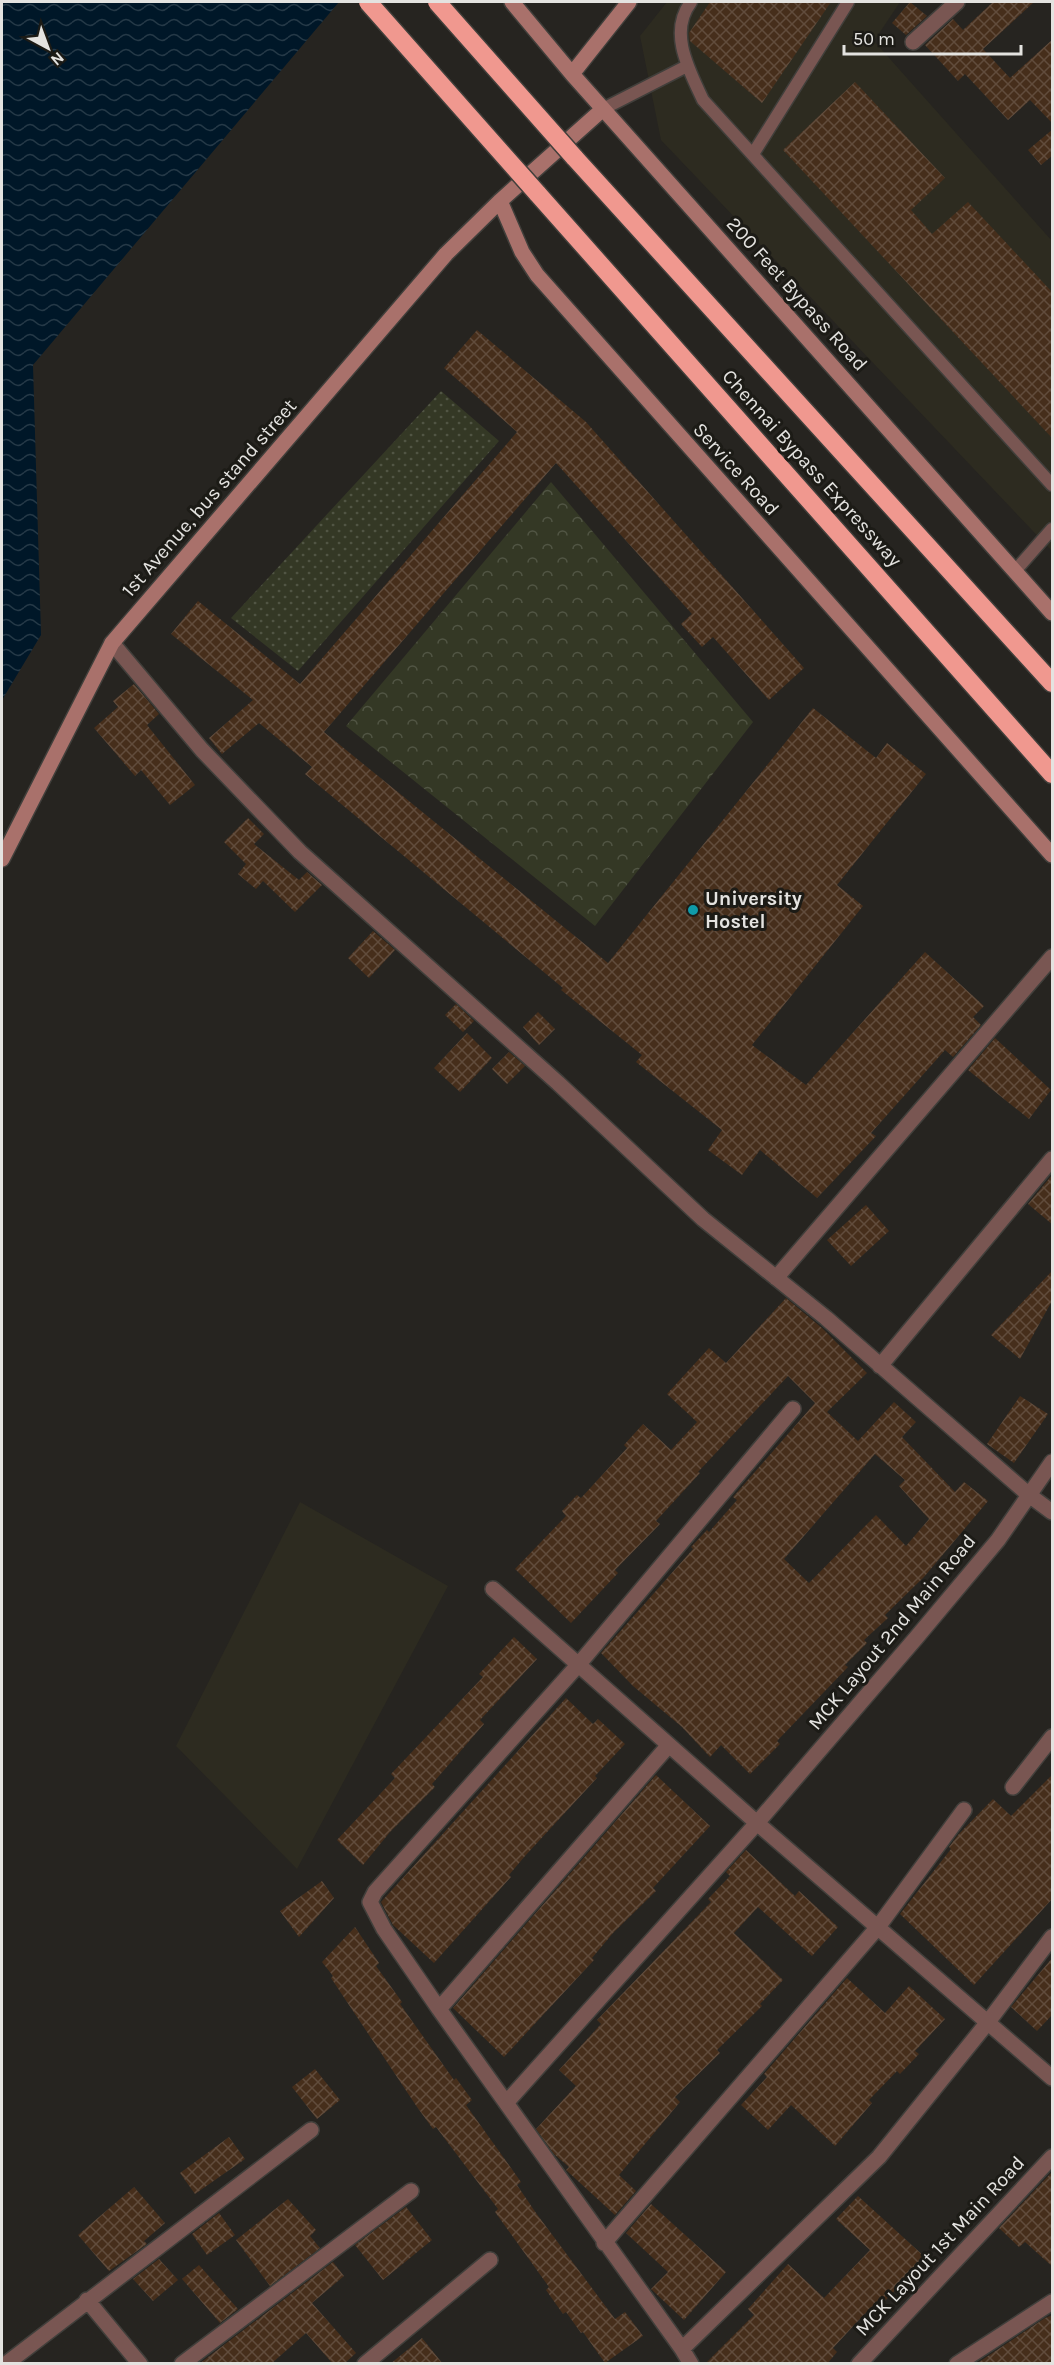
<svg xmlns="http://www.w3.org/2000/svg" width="1054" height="2365" font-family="Karla,sans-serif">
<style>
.built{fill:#2d2b20}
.grass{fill:url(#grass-dots)}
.park{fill:url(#park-crowns)}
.water{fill:url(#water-waves)}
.building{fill:url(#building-cross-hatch);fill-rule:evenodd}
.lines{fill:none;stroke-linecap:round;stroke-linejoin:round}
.lane-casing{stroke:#413f3b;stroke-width:15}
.street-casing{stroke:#413f3b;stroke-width:18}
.secondary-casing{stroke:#413f3b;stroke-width:18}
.highway-casing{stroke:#413f3b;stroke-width:21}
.lane{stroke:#795652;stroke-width:12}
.street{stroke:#795652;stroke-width:15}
.secondary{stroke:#a9716b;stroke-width:15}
.highway{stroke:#f0988f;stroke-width:18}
.highway-bridge-casing{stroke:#413f3b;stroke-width:21;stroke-linecap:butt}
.highway-bridge{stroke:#f0988f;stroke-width:18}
.culture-dot{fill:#0f9aa8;stroke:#1c1b16;stroke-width:2}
.labels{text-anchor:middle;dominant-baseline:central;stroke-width:6;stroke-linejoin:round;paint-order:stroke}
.street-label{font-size:20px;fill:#e4e3e0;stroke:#1c1b16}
.poi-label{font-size:20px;font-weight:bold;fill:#e4e3e0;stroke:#1c1b16;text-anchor:start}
</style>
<defs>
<pattern id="grass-dots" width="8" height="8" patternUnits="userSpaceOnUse" patternTransform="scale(1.5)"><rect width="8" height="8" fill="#343825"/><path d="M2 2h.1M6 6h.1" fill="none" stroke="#515544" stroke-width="1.8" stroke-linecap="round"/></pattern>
<pattern id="park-crowns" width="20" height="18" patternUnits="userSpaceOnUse" patternTransform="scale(1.5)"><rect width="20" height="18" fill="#343825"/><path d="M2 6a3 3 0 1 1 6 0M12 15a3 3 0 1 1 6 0" fill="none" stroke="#515544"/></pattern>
<pattern id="water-waves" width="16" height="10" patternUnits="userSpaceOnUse" patternTransform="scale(1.5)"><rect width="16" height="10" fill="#001728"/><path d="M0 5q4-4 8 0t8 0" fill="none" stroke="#253947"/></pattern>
<pattern id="building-cross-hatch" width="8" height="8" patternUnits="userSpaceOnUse" patternTransform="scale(1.5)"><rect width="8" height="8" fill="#462e1b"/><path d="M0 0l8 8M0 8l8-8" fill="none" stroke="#614c3c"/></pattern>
</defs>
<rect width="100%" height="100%" fill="#262420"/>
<!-- built -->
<path class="built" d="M 667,2 L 900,2 L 874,41 L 1052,241 L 1052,551 L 661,140 L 640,36 Z
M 300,1502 L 448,1586 L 297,1869 L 176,1746 Z"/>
<!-- grass -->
<path class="grass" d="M 441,391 L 499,441 L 298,671 L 231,618 Z"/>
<!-- park -->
<path class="park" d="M 551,482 L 753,722 L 595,926 L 346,726 Z"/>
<!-- water -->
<path class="water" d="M 2,2 L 339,2 L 33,365 L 41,635 L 2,700 Z"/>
<!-- building -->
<path class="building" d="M 710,2 L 831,2 L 762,103 L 690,41 L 689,33 Z
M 910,2 L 927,16 L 906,35 L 892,23 Z
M 993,2 L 1034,2 L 983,49 L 1010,78 L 1053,39 L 1053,124 L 1030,100 L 1008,120 L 965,74 L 958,81 L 925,45 L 953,19 L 963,30 Z
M 855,82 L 945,178 L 911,210 L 932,234 L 968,202 L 1053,293 L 1053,439 L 783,150 Z
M 1053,129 L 1053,155 L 1041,165 L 1028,150 Z
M 477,330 L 586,422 L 804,668 L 769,700 L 713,637 L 702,647 L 681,624 L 692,614 L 556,463 L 324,732 L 608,963 L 813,708 L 876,758 L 887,743 L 926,774 L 837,885 L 863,906 L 752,1045 L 806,1085 L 925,952 L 984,1006 L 973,1017 L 981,1025 L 953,1057 L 945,1050 L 871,1133 L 876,1136 L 817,1198 L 760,1150 L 742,1175 L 708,1150 L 722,1130 L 636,1062 L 642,1055 L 561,990 L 563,988 L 305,774 L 312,767 L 259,723 L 222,754 L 209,738 L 253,700 L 171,634 L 198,601 L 300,684 L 517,432 L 444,368 Z
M 134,684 L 159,714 L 147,725 L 195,785 L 170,805 L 141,770 L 135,776 L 94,728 L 118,707 L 113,701 Z
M 248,818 L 264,834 L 254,844 L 299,880 L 307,872 L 322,885 L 295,912 L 263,881 L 256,889 L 238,874 L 246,864 L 224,842 Z
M 373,931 L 395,950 L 369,978 L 348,958 Z
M 456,1004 L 474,1021 L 463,1032 L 445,1015 Z
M 538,1012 L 555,1029 L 539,1045 L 523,1027 Z
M 467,1033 L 492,1058 L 460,1092 L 434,1068 Z
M 995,1038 L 1051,1090 L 1029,1119 L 968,1070 Z
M 509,1052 L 525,1066 L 507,1084 L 492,1069 Z
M 1053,1174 L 1053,1225 L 1028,1204 Z
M 866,1205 L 889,1231 L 851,1266 L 827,1240 Z
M 1053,1270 L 1053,1299 L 1020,1359 L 991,1335 Z
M 786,1298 L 822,1328 L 867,1373 L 827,1412 L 858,1441 L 894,1402 L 916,1422 L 902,1437 L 955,1492 L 964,1482 L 988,1501 L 924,1577 L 885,1615 L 888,1618 L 864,1640 L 867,1643 L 845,1665 L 848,1667 L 777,1741 L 780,1744 L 750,1774 L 721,1745 L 710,1757 L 682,1727 L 633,1686 L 601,1653 L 693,1549 L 691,1547 L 707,1530 L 709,1532 L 737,1500 L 733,1497 L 815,1403 L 788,1376 L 698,1472 L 700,1473 L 656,1521 L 660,1524 L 615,1570 L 618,1573 L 571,1623 L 515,1569 L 566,1516 L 562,1511 L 577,1495 L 581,1498 L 627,1448 L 624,1445 L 643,1424 L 671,1450 L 697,1422 L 667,1394 L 709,1348 L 726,1363 ZM 875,1454 L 905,1480 L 899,1486 L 929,1519 L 906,1546 L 876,1515 L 809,1583 L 784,1559 Z
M 1020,1396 L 1048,1414 L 1014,1463 L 987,1444 Z
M 514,1637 L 537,1659 L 480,1720 L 484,1724 L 432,1784 L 435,1787 L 390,1832 L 363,1865 L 337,1840 L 395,1778 L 391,1774 L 483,1677 L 479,1674 Z
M 566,1698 L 593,1724 L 598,1719 L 625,1744 L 595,1776 L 597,1778 L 525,1856 L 509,1875 L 511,1877 L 434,1963 L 393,1925 L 381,1902 Z
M 1053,1774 L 1053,1898 L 974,1985 L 900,1914 L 951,1849 L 949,1847 L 958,1835 L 993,1799 L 1011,1816 Z
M 656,1775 L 710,1826 L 653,1888 L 656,1891 L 613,1933 L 592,1958 L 594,1960 L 504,2057 L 453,2008 Z
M 746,1850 L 795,1896 L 799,1891 L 838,1927 L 812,1956 L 758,1907 L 734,1933 L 783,1980 L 760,2004 L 762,2006 L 717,2050 L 720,2053 L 675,2097 L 680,2102 L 619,2175 L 636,2191 L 615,2215 L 566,2170 L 569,2167 L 554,2154 L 536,2129 L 576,2086 L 559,2070 L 601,2024 L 597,2020 L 711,1902 L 708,1899 L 730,1876 L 726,1872 Z
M 322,1881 L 334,1898 L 299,1937 L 280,1911 Z
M 355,1927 L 379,1963 L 376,1966 L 402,2002 L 400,2004 L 454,2080 L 456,2078 L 472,2100 L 466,2105 L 521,2182 L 517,2185 L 536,2213 L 615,2319 L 625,2312 L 643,2336 L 605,2363 L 583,2332 L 581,2333 L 566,2312 L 563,2314 L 546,2290 L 549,2287 L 495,2212 L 498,2209 L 436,2127 L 433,2129 L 417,2107 L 331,1978 L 333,1976 L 322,1962 Z
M 1053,1957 L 1053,2014 L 1037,2031 L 1011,2007 Z
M 847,1978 L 885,2013 L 909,1986 L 945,2019 L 915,2051 L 919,2054 L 900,2074 L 897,2071 L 869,2100 L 872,2103 L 835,2146 L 791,2105 L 768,2130 L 741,2105 L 767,2077 L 764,2074 Z
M 315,2069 L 340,2100 L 317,2119 L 292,2087 Z
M 229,2137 L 245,2159 L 195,2194 L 180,2173 Z
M 1053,2171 L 1053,2267 L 1025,2242 L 1019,2247 L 999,2228 Z
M 134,2187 L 165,2223 L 144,2241 L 147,2244 L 109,2271 L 78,2235 Z
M 858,2196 L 926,2258 L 884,2302 L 880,2298 L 858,2321 L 833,2348 L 837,2352 L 827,2364 L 705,2364 L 754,2315 L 748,2309 L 788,2264 L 824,2298 L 870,2250 L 836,2219 Z
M 288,2199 L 316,2230 L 310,2236 L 320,2248 L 270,2286 L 236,2240 Z
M 651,2204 L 726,2272 L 684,2320 L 651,2289 L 668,2272 L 626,2233 Z
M 406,2207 L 432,2240 L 383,2280 L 355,2245 Z
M 219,2213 L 235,2235 L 207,2255 L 192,2234 Z
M 159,2259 L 178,2280 L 153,2301 L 133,2279 Z
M 333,2262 L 344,2276 L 312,2303 L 356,2353 L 344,2364 L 333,2364 L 306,2333 L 271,2364 L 199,2364 Z
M 199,2265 L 238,2309 L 220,2323 L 182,2279 Z
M 1053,2315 L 1053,2364 L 976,2364 L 1045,2318 Z
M 422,2338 L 443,2364 L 390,2364 Z"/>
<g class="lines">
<!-- lane casing -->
<g class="lane-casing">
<path id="lane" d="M 691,2 C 668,32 689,70 703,100 L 1052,485
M 603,109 L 687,66
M 753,154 L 848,2
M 1015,571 L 1052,529"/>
</g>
<!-- street casing -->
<g class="street-casing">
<path id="street" d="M 913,42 L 957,2
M 112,643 L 202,750 L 300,852 L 558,1083 L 703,1219 L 826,1318 L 1029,1495 L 1052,1512
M 776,1278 L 1052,957
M 880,1366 L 1052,1159
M 493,1589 L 757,1823 L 1052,2078
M 669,1745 L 439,2009 L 682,2349 L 879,2157 L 988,2022 L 1052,1937
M 1013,1787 L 1052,1737
M 439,2009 L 384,1929 L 370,1902 L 375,1892 L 579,1664 L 793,1409
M 506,2103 L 757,1823 L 916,1638 L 998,1540 L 1052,1462
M 604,2243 L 878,1927 L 964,1810
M 87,2300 L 140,2364
M 682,2349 L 691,2364
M 6,2364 L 311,2130
M 182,2364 L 411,2191
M 365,2364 L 490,2260
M 859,2364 L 1052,2157
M 957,2364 L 1052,2302"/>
</g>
<!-- secondary casing -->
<g class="secondary-casing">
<path id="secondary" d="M 512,2 L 572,74 L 1052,613
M 572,74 L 629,2
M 500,201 L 522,252 L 537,275 L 1052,855
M 2,859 L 112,643 L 446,254 L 500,201 L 603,109"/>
</g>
<!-- highway casing -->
<g class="highway-casing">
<path id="highway" d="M 574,157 L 1052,683
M 537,193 L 1052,774"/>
</g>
<!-- lane -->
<use href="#lane" class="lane"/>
<!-- street -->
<use href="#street" class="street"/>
<!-- secondary -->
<use href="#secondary" class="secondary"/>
<!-- highway -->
<use href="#highway" class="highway"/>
<!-- highway-bridge casing -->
<g class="highway-bridge-casing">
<path id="highway-bridge" d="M 368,2 L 537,193
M 437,2 L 574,157"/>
</g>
<!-- highway-bridge -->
<use href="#highway-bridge" class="highway-bridge"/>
</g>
<!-- markers -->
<circle class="culture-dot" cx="693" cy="910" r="6"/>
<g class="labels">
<!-- street labels -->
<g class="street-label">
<text transform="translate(797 294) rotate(48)">200 Feet Bypass Road</text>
<text transform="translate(812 468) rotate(48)">Chennai Bypass Expressway</text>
<text transform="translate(736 469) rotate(48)">Service Road</text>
<text transform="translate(209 498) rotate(-49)">1st Avenue, bus stand street</text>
<text transform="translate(892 1632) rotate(-50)">MCK Layout 2nd Main Road</text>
<text transform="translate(940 2246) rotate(-47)">MCK Layout 1st Main Road</text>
</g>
<!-- poi labels -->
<g class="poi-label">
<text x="705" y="898">University<tspan x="705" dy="23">Hostel</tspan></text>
</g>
</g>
<!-- border -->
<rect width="1054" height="2365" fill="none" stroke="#e4e3e0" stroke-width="6"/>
<!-- north arrow -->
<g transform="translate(48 48) rotate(139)" stroke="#1c1b16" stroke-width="4.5" paint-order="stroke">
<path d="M0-4.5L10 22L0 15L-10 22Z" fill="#e4e3e0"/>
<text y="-9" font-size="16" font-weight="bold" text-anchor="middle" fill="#e4e3e0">N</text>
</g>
<!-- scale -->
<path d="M844 45v9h177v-9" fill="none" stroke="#e4e3e0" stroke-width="3"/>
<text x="853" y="45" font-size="18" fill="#e4e3e0" stroke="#1c1b16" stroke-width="4.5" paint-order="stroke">50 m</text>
</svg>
